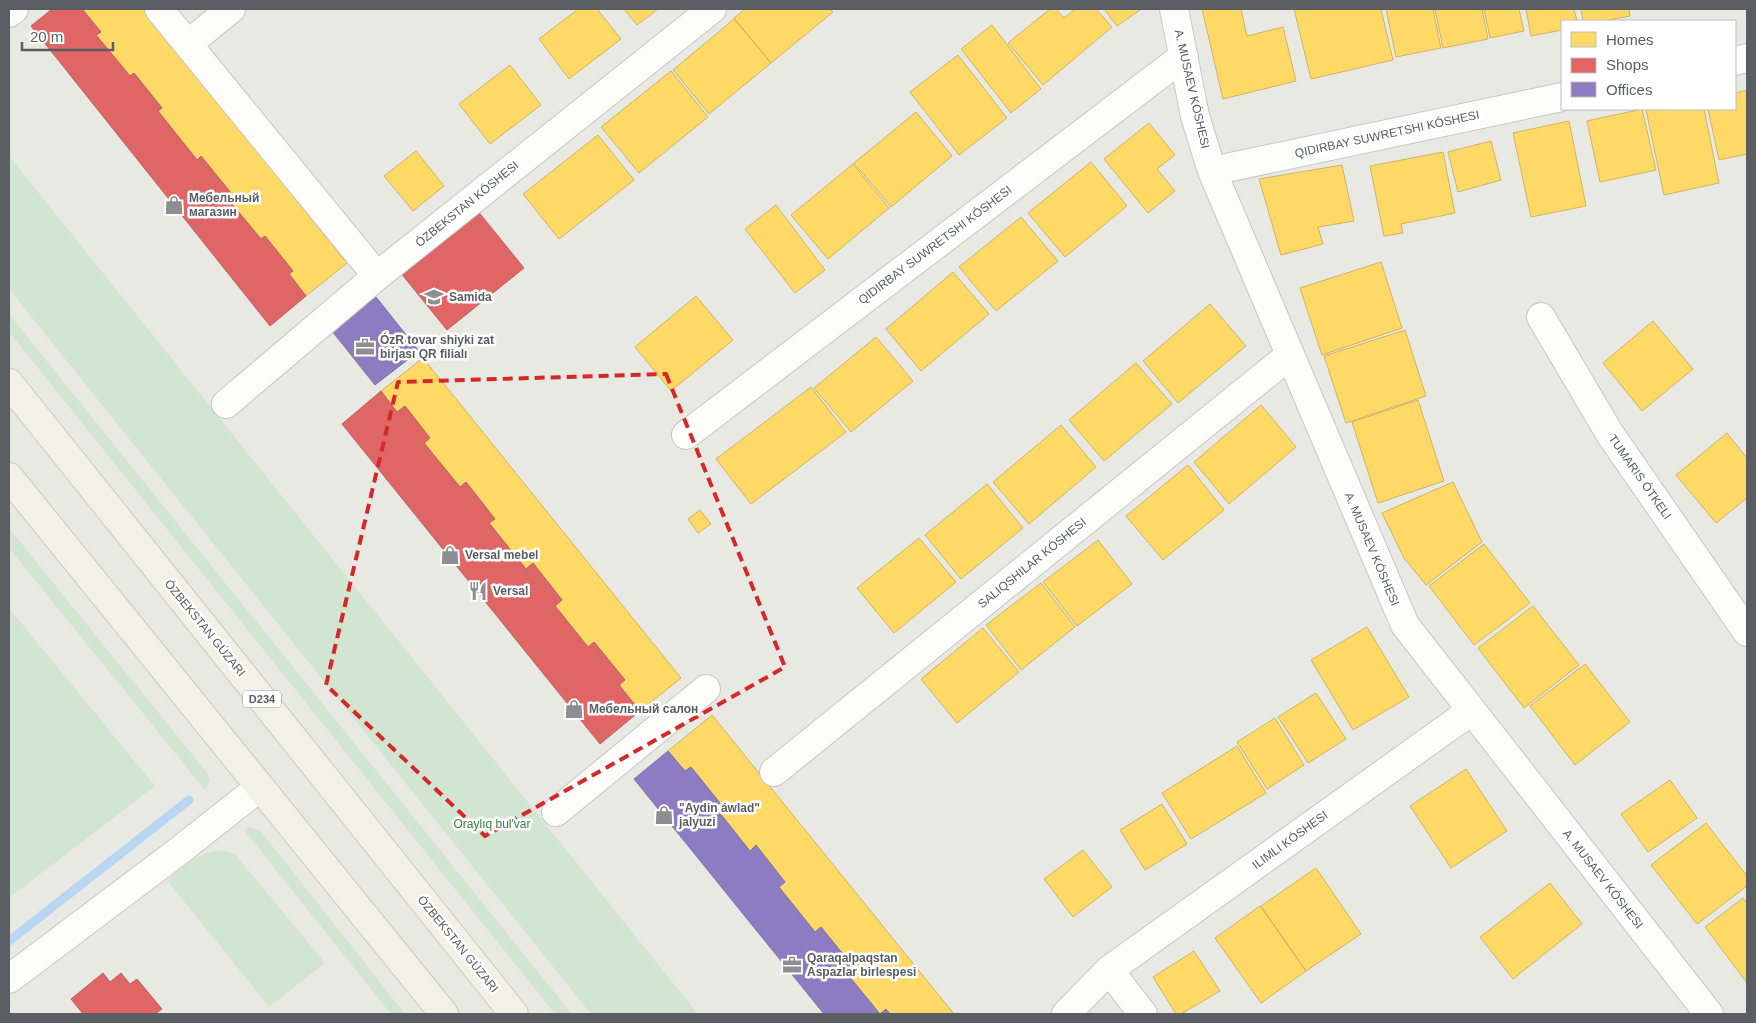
<svg xmlns="http://www.w3.org/2000/svg" width="1756" height="1023" font-family="Arial,sans-serif">
<style>
.green{fill:#d2e5d1}
.homes{fill:#ffd966;stroke:#ceb464}
.shops{fill:#e06666;stroke:#b86364}
.offices{fill:#8e7cc3;stroke:#7e73a6}
.lines{fill:none;stroke-linecap:round;stroke-linejoin:round}
.stream{stroke:#b9d7f3;stroke-width:9}
.minor-casing{stroke:#c6c7c6;stroke-width:30}
.major-casing{stroke:#d0cab3;stroke-width:30}
.minor{stroke:#fcfcfb;stroke-width:28}
.major{stroke:#f2f0e7;stroke-width:28}
.marked{fill:none;stroke:#d62828;stroke-width:4;stroke-dasharray:10 6;stroke-linejoin:round}
.labels{text-anchor:middle;dominant-baseline:central;stroke-width:5;stroke-linejoin:round;paint-order:stroke}
.shield{fill:#fff;stroke:#8c8e90;stroke-width:1}
.shield-label{font-size:11px;font-weight:bold;fill:#5a5d61}
.street-label{font-size:12px;fill:#5a5d61;stroke:#fff}
.poi-label{font-size:12px;font-weight:bold;fill:#5a5d61;stroke:#fff;text-anchor:start}
.park-label{font-size:12px;fill:#3a8041;stroke:#fff}
</style>
<rect width="100%" height="100%" fill="#e9e9e4"/>
<!-- green -->
<path class="green" d="M 9,156 L 698,1014 L 591,1014 L 9,289 Z
M 9,314 L 572,1014 L 555,1014 L 9,332 Z
M 9,528 L 208,774 L 210,780 L 205,790 L 9,548 Z
M 9,608 L 155,786 L 9,898 Z
M 250,827 L 260,830 L 405,1014 L 391,1014 L 244,830 Z
M 223,850 L 235,854 L 325,963 L 269,1007 L 167,880 C 186,865 198,852 223,850 Z"/>
<!-- homes -->
<path class="homes" d="M 82,9 L 143,9 L 347,263 L 306,296 L 289,274 L 293,271 L 265,236 L 261,239 L 226,197 L 231,193 L 201,156 L 197,160 L 158,111 L 162,108 L 134,73 L 130,76 L 96,35 L 101,32 Z
M 578,9 L 597,9 L 621,39 L 569,79 L 539,39 Z
M 624,9 L 658,9 L 637,25 Z
M 745,9 L 830,9 L 833,12 L 771,63 L 734,18 Z
M 1050,9 L 1056,9 L 1064,18 L 1075,9 L 1096,9 L 1112,27 L 1043,85 L 1008,43 Z
M 1104,9 L 1140,9 L 1140,10 L 1117,26 Z
M 1202,9 L 1241,9 L 1247,36 L 1283,27 L 1296,81 L 1223,99 Z
M 1294,9 L 1381,9 L 1393,60 L 1311,79 Z
M 1386,9 L 1433,9 L 1441,48 L 1396,57 Z
M 1435,9 L 1482,9 L 1488,39 L 1443,48 Z
M 1484,9 L 1519,9 L 1524,31 L 1490,38 Z
M 1526,9 L 1574,9 L 1577,21 L 1562,21 L 1562,30 L 1531,36 Z
M 1581,9 L 1629,9 L 1630,16 L 1603,21 L 1583,21 Z
M 734,19 L 771,63 L 709,114 L 673,70 Z
M 992,25 L 1041,89 L 1011,113 L 961,49 Z
M 958,55 L 1007,118 L 959,155 L 910,92 Z
M 510,65 L 541,105 L 490,144 L 459,104 Z
M 671,71 L 708,117 L 639,173 L 601,127 Z
M 1747,90 L 1747,154 L 1719,160 L 1708,109 L 1735,109 L 1735,93 Z
M 1642,109 L 1656,170 L 1600,182 L 1587,121 Z
M 1654,109 L 1704,109 L 1719,183 L 1664,195 L 1646,110 Z
M 916,112 L 952,156 L 891,207 L 854,163 Z
M 1569,121 L 1586,206 L 1531,217 L 1513,133 Z
M 1149,123 L 1175,155 L 1157,169 L 1175,191 L 1148,213 L 1104,159 Z
M 598,135 L 634,180 L 559,239 L 523,194 Z
M 1491,141 L 1501,180 L 1458,192 L 1448,152 Z
M 416,151 L 444,186 L 413,211 L 384,176 Z
M 1443,152 L 1455,213 L 1401,224 L 1403,233 L 1384,236 L 1370,166 Z
M 1091,162 L 1127,206 L 1065,257 L 1028,213 Z
M 853,164 L 889,208 L 828,259 L 791,215 Z
M 1342,165 L 1354,221 L 1318,227 L 1323,244 L 1281,255 L 1259,179 Z
M 776,205 L 825,270 L 795,293 L 745,229 Z
M 1021,217 L 1058,261 L 996,311 L 959,267 Z
M 1381,262 L 1402,328 L 1322,355 L 1300,288 Z
M 953,272 L 989,314 L 921,371 L 886,329 Z
M 696,296 L 733,340 L 671,391 L 635,347 Z
M 1210,304 L 1246,346 L 1178,403 L 1143,361 Z
M 1653,321 L 1693,369 L 1642,411 L 1603,363 Z
M 1405,330 L 1426,396 L 1346,423 L 1324,356 Z
M 876,337 L 913,381 L 851,432 L 814,388 Z
M 423,358 L 681,678 L 640,711 L 619,685 L 625,680 L 594,642 L 588,647 L 555,606 L 562,600 L 533,563 L 526,569 L 489,523 L 495,519 L 466,482 L 460,487 L 424,443 L 430,438 L 405,406 L 397,412 L 381,391 Z
M 1136,363 L 1172,404 L 1104,461 L 1069,420 Z
M 811,387 L 846,432 L 751,504 L 716,459 Z
M 1418,400 L 1444,481 L 1378,503 L 1352,422 Z
M 1261,405 L 1296,447 L 1229,504 L 1194,462 Z
M 1061,425 L 1096,467 L 1029,524 L 993,482 Z
M 1727,433 L 1747,458 L 1747,498 L 1716,523 L 1676,475 Z
M 1188,465 L 1224,510 L 1163,560 L 1126,516 Z
M 1453,482 L 1482,542 L 1426,585 L 1404,558 L 1382,513 Z
M 987,484 L 1023,528 L 961,579 L 925,535 Z
M 700,510 L 711,524 L 698,533 L 688,519 Z
M 919,538 L 956,582 L 894,633 L 857,588 Z
M 1098,540 L 1132,584 L 1077,626 L 1043,582 Z
M 1484,544 L 1530,603 L 1474,645 L 1429,586 Z
M 1041,583 L 1075,627 L 1021,670 L 986,625 Z
M 1533,606 L 1579,665 L 1524,708 L 1478,648 Z
M 1367,627 L 1409,697 L 1353,730 L 1311,660 Z
M 983,628 L 1019,672 L 957,723 L 921,679 Z
M 1585,664 L 1630,722 L 1575,765 L 1530,706 Z
M 1316,693 L 1346,739 L 1308,763 L 1278,717 Z
M 712,715 L 954,1014 L 890,1014 L 886,1009 L 880,1014 L 844,970 L 851,964 L 821,927 L 815,932 L 779,887 L 785,882 L 756,845 L 750,851 L 715,807 L 720,803 L 691,767 L 685,771 L 668,751 Z
M 1275,718 L 1304,765 L 1267,789 L 1237,742 Z
M 1237,746 L 1266,793 L 1191,839 L 1162,793 Z
M 1466,769 L 1507,831 L 1451,868 L 1410,806 Z
M 1670,780 L 1697,818 L 1648,852 L 1621,814 Z
M 1162,804 L 1187,844 L 1145,870 L 1120,830 Z
M 1706,823 L 1747,876 L 1747,886 L 1697,924 L 1651,865 Z
M 1083,850 L 1112,887 L 1073,917 L 1044,879 Z
M 1316,868 L 1361,934 L 1306,971 L 1261,906 Z
M 1550,883 L 1582,924 L 1513,979 L 1480,937 Z
M 1743,898 L 1747,903 L 1747,983 L 1705,927 Z
M 1260,906 L 1306,971 L 1261,1003 L 1215,938 Z
M 1194,951 L 1220,991 L 1181,1014 L 1176,1014 L 1153,977 Z"/>
<!-- shops -->
<path class="shops" d="M 52,9 L 82,9 L 101,32 L 96,35 L 130,76 L 134,73 L 162,108 L 158,111 L 197,160 L 201,156 L 231,193 L 226,197 L 261,239 L 265,236 L 293,271 L 289,274 L 306,296 L 270,326 L 31,26 Z
M 477,210 L 524,268 L 447,330 L 400,272 Z
M 381,391 L 397,412 L 405,406 L 430,438 L 424,443 L 460,487 L 466,482 L 495,519 L 489,523 L 526,569 L 533,563 L 562,600 L 555,606 L 588,647 L 594,642 L 625,680 L 619,685 L 640,711 L 600,744 L 342,424 Z
M 103,973 L 110,982 L 121,973 L 130,984 L 137,979 L 162,1009 L 155,1014 L 83,1014 L 71,999 Z"/>
<!-- offices -->
<path class="offices" d="M 376,297 L 419,351 L 375,385 L 332,331 Z
M 668,751 L 685,771 L 691,767 L 720,803 L 715,807 L 750,851 L 756,845 L 785,882 L 779,887 L 815,932 L 821,927 L 851,964 L 844,970 L 880,1014 L 886,1009 L 890,1014 L 824,1014 L 634,779 Z"/>
<g class="lines">
<!-- stream -->
<path class="stream" d="M 9,941 L 189,800"/>
<!-- minor casing -->
<g class="minor-casing">
<path id="minor" d="M 159,9 L 377,276
M 1174,9 L 1195,116 L 1212,171 L 1405,625 L 1709,1014
M 9,13 L 14,9
M 188,44 L 231,9
M 1735,61 L 1747,58
M 1212,171 L 1562,97
M 1541,317 L 1610,434 L 1747,632
M 226,404 L 377,276 L 712,9
M 686,435 L 1184,56
M 774,772 L 1290,355
M 556,812 L 706,689
M 1109,970 L 1143,1014
M 9,979 L 175,854 L 260,787
M 1066,1014 L 1109,970 L 1471,711"/>
</g>
<!-- major casing -->
<g class="major-casing">
<path id="major" d="M 9,383 L 514,1014
M 9,477 L 444,1014"/>
</g>
<!-- minor -->
<use href="#minor" class="minor"/>
<!-- major -->
<use href="#major" class="major"/>
</g>
<!-- marked area -->
<path class="marked" d="M 666,374 L 785,667 L 485,836 L 326,685 L 398,382 Z"/>
<!-- icons -->
<defs>
<g id="shop-bare" transform="scale(1.5)"><path d="M-5-2.5h2.3a2.7 3.5 0 0 1 5.4 0H5L5.5 6h-11ZM-1.5-2.5h3a1.5 2.3 0 0 0-3 0Z" fill="#8c8e8f" stroke="#fff" stroke-width="2.5" paint-order="stroke"/></g>
<g id="school-bare" transform="scale(1.5)"><path d="M0-5L7-2L0 1L-7-2ZM-4 1L0 2.5L4 1V4Q0 6-4 4Z" fill="#8c8e8f" stroke="#fff" stroke-width="2.5" paint-order="stroke"/></g>
<g id="office-bare" transform="scale(1.5)"><path d="M-6-3h4V-5.5h4V-3h4V5H-6ZM-1-4.5V-3h2v-1.5ZM-6 0V1H6V0Z" fill="#8c8e8f" stroke="#fff" stroke-width="2.5" paint-order="stroke"/></g>
<g id="restaurant-bare" transform="scale(1.5)"><path d="M-5-6h1v4h1v-4h1v4h1v-4h1v5L-1.5 .5V6h-2V.5L-5-1ZM5-6V6H3V1.5H1.5Q1.5-4 5-6Z" fill="#8c8e8f" stroke="#fff" stroke-width="2.5" paint-order="stroke"/></g>
</defs>
<g fill-rule="evenodd">
<use href="#shop-bare" x="174" y="205"/>
<use href="#school-bare" x="434" y="297"/>
<use href="#office-bare" x="365" y="347"/>
<use href="#shop-bare" x="450" y="555"/>
<use href="#restaurant-bare" x="478" y="591"/>
<use href="#shop-bare" x="574" y="709"/>
<use href="#shop-bare" x="664" y="815"/>
<use href="#office-bare" x="792" y="965"/>
</g>
<g class="labels">
<!-- shield labels -->
<rect class="shield" x="243" y="690.5" width="38" height="17" rx="4"/>
<g class="shield-label">
<text x="262" y="699">D234</text>
</g>
<!-- street labels -->
<g class="street-label">
<text transform="translate(1192 89) rotate(77)">A. MUSAEV KÓSHESI</text>
<text transform="translate(1387 134) rotate(-12)">QIDIRBAY SUWRETSHI KÓSHESI</text>
<text transform="translate(467 204) rotate(-39)">ÓZBEKSTAN KÓSHESI</text>
<text transform="translate(935 245) rotate(-37)">QIDIRBAY SUWRETSHI KÓSHESI</text>
<text transform="translate(1640 477) rotate(55)">TUMARIS ÓTKELI</text>
<text transform="translate(1372 549) rotate(67)">A. MUSAEV KÓSHESI</text>
<text transform="translate(1032 563) rotate(-39)">SALIQSHILAR KÓSHESI</text>
<text transform="translate(205 628) rotate(51)">ÓZBEKSTAN GÚZARI</text>
<text transform="translate(1290 840) rotate(-36)">ILIMLI KÓSHESI</text>
<text transform="translate(1603 879) rotate(52)">A. MUSAEV KÓSHESI</text>
<text transform="translate(458 944) rotate(51)">ÓZBEKSTAN GÚZARI</text>
</g>
<!-- poi labels -->
<g class="poi-label">
<text x="189" y="198">Мебельный<tspan x="189" dy="14">магазин</tspan></text>
<text x="449" y="297">Samida</text>
<text x="380" y="340">ÓzR tovar shiyki zat<tspan x="380" dy="14">birjası QR filialı</tspan></text>
<text x="465" y="555">Versal mebel</text>
<text x="493" y="591">Versal</text>
<text x="589" y="709">Мебельный салон</text>
<text x="679" y="808">"Aydin áwlad"<tspan x="679" dy="14">jalyuzi</tspan></text>
<text x="807" y="958">Qaraqalpaqstan<tspan x="807" dy="14">Aspazlar birlespesi</tspan></text>
</g>
<!-- park labels -->
<g class="park-label">
<text x="492" y="824">Oraylıq bul'var</text>
</g>
</g>
<!-- border -->
<rect width="1756" height="1023" fill="none" stroke="#5a5d61" stroke-width="20"/>
<!-- legend -->
<rect x="1561" y="20" width="175" height="90" fill="#ffffff" stroke="#bdbec0"/>
<rect x="1571" y="32" width="25" height="15" fill="#ffd966" stroke="#bdbec0"/>
<text x="1606" y="45" font-size="15" fill="#5a5d61">Homes</text>
<rect x="1571" y="58" width="25" height="15" fill="#e06666" stroke="#bdbec0"/>
<text x="1606" y="70" font-size="15" fill="#5a5d61">Shops</text>
<rect x="1571" y="82" width="25" height="15" fill="#8e7cc3" stroke="#bdbec0"/>
<text x="1606" y="95" font-size="15" fill="#5a5d61">Offices</text>
<!-- scale -->
<path d="M22 42v8h91v-8" fill="none" stroke="#5a5d61" stroke-width="2.5"/>
<text x="30" y="42" font-size="15" fill="#5a5d61" stroke="#ffffff" stroke-width="4" paint-order="stroke">20 m</text>
</svg>
